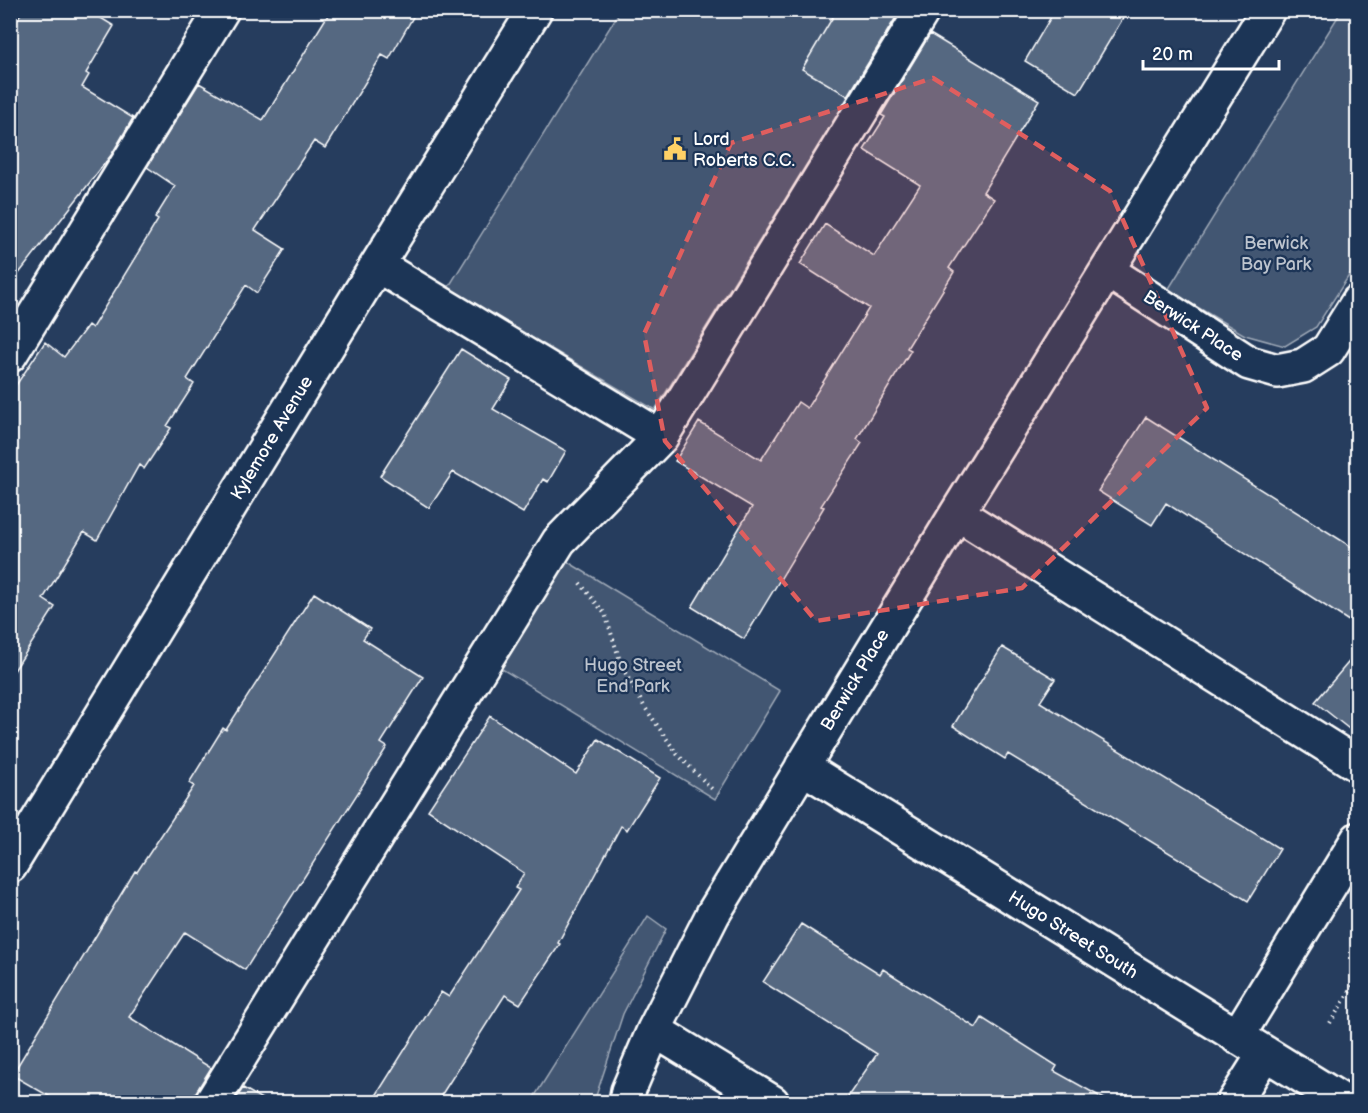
<svg xmlns="http://www.w3.org/2000/svg" width="1368" height="1113" font-family="'Balsamiq Sans',sans-serif">
<style>
.green{fill:#425672;stroke:#a0aab8;stroke-width:1.5}
.building{fill:#556781;stroke:#fff;stroke-width:1.5}
.lines{fill:none;stroke-linecap:round;stroke-linejoin:round}
.minor-casing{stroke:#fff;stroke-width:38}
.path{stroke:#fff;stroke-width:4;stroke-dasharray:1.5 4.5;stroke-linecap:butt}
.minor{stroke:#1d3557;stroke-width:33}
.marked{fill:#e05e5e;fill-opacity:0.2;stroke:#e05e5e;stroke-width:4.5;stroke-dasharray:12 8;stroke-linejoin:round}
.labels{text-anchor:middle;dominant-baseline:central;stroke-width:4.5;stroke-linejoin:round;paint-order:stroke}
.poi-label{font-size:18px;fill:#fff;stroke:#1d3557;text-anchor:start}
.park-label{font-size:18px;fill:#bdc4ce;stroke:#1d3557}
.street-label{font-size:18px;fill:#fff;stroke:#1d3557}
</style>
<rect width="100%" height="100%" fill="#263d5e"/>
<filter id="ink" filterUnits="userSpaceOnUse"><feTurbulence type="fractalNoise" baseFrequency=".0167" numOctaves="2"/><feDisplacementMap in="SourceGraphic" scale="12" xChannelSelector="R" yChannelSelector="G"/><feConvolveMatrix kernelMatrix="1 2 1 2 8 2 1 2 1" color-interpolation-filters="sRGB"/></filter>
<g filter="url(#ink)">
<!-- green -->
<path class="green" d="M 1342,10 L 1357,11 L 1357,263 L 1316,327 L 1285,346 L 1245,335 L 1168,290 Z
M 620,11 L 901,11 L 655,410 L 448,288 Z
M 563,559 L 780,691 L 715,799 L 497,666 Z
M 648,916 L 666,929 L 623,1014 L 594,1102 L 531,1102 Z"/>
<!-- building -->
<path class="building" d="M 23,10 L 88,10 L 114,26 L 86,73 L 89,75 L 82,87 L 133,118 L 112,154 L 10,285 L 10,30 Z
M 331,10 L 417,10 L 389,59 L 382,55 L 325,148 L 314,141 L 255,230 L 285,249 L 257,293 L 246,285 L 187,379 L 194,384 L 167,426 L 171,428 L 144,469 L 139,465 L 97,540 L 84,532 L 43,599 L 55,607 L 10,677 L 10,394 L 45,342 L 64,357 L 88,325 L 92,328 L 158,220 L 155,218 L 175,186 L 147,167 L 199,83 L 263,120 Z
M 837,10 L 893,10 L 898,14 L 848,96 L 802,69 Z
M 1055,10 L 1128,10 L 1078,93 L 1025,61 Z
M 930,34 L 1039,100 L 983,192 L 994,199 L 949,268 L 954,272 L 907,348 L 911,350 L 857,439 L 862,443 L 821,506 L 824,507 L 744,639 L 692,607 L 752,507 L 675,461 L 699,422 L 761,460 L 798,402 L 807,408 L 869,308 L 800,264 L 825,224 L 874,256 L 920,185 L 864,150 L 885,117 L 881,115 Z
M 461,349 L 511,380 L 493,409 L 566,451 L 548,482 L 543,479 L 523,513 L 453,472 L 429,508 L 380,476 Z
M 1146,417 L 1358,551 L 1358,627 L 1166,503 L 1152,525 L 1098,491 Z
M 314,593 L 370,629 L 363,639 L 423,677 L 381,743 L 387,747 L 245,970 L 185,932 L 129,1017 L 211,1068 L 196,1092 L 193,1102 L 59,1102 L 12,1075 L 135,871 L 137,872 L 194,786 L 189,783 L 223,728 L 226,730 Z
M 1002,647 L 1055,679 L 1040,702 L 1280,849 L 1248,901 L 1008,754 L 1005,759 L 953,726 Z
M 1358,651 L 1358,736 L 1315,702 Z
M 490,716 L 576,774 L 598,739 L 660,778 L 627,830 L 621,826 L 558,943 L 560,944 L 520,1004 L 505,995 L 437,1102 L 372,1102 L 441,992 L 449,997 L 519,890 L 515,888 L 524,873 L 428,810 Z
M 801,924 L 880,974 L 883,969 L 976,1028 L 982,1018 L 1057,1066 L 1054,1071 L 1110,1102 L 844,1102 L 877,1054 L 763,982 Z
M 243,1088 L 267,1102 L 234,1102 Z"/>
<g class="lines">
<!-- minor casing -->
<g class="minor-casing">
<path id="minor" d="M 377,265 L 661,437
M 1108,271 L 1249,363 L 1277,371 L 1303,366 L 1328,350 L 1358,302
M 10,355 L 222,10
M 957,513 L 1358,765
M 802,767 L 1344,1102
M 10,866 L 377,265 L 535,10
M 654,1030 L 772,1102
M 1237,1037 L 1358,839
M 212,1102 L 559,541 L 661,437 L 923,10
M 626,1102 L 628,1091 L 654,1030 L 713,914 L 957,513 L 1268,10
M 1234,1102 L 1265,1053"/>
</g>
<!-- path -->
<path class="path" d="M 580,583 L 605,614 L 622,667 L 644,706 L 677,754 L 712,789
M 1330,1023 L 1358,978"/>
<!-- minor -->
<use href="#minor" class="minor"/>
</g>
</g>
<!-- marked area -->
<path class="marked" d="M 933,78 L 1110,191 L 1207,408 L 1022,588 L 816,621 L 665,441 L 644,334 L 731,143 Z"/>
<!-- icons -->
<defs>
<g id="civic-bare" transform="scale(1.8)"><path d="M-.6-6.5H3V-4.5H.6V-3L4-1V1h2V6H-6V1h2V-1L-.6-3ZM-1.2 2.5V6h2.4V2.5Z" fill="#ffd166" stroke="#1d3557" stroke-width="2.5" paint-order="stroke"/></g>
</defs>
<g fill-rule="evenodd">
<use href="#civic-bare" x="675" y="149"/>
</g>
<g class="labels">
<!-- poi labels -->
<g class="poi-label">
<text x="693" y="139">Lord<tspan x="693" dy="21">Roberts C.C.</tspan></text>
</g>
<!-- park labels -->
<g class="park-label">
<text x="1276" y="243">Berwick<tspan x="1276" dy="21">Bay Park</tspan></text>
<text x="633" y="665">Hugo Street<tspan x="633" dy="21">End Park</tspan></text>
</g>
<!-- street labels -->
<g class="street-label">
<text transform="translate(1193 326) rotate(33)">Berwick Place</text>
<text transform="translate(272 438) rotate(-59)">Kylemore Avenue</text>
<text transform="translate(855 680) rotate(-59)">Berwick Place</text>
<text transform="translate(1073 935) rotate(32)">Hugo Street South</text>
</g>
</g>
<!-- margin -->
<rect width="1368" height="1113" fill="none" stroke="#1d3557" stroke-width="36"/>
<rect x="18" y="18" width="1332" height="1077" fill="none" stroke="#fff" stroke-width="2" filter="url(#ink)"/>
<!-- scale -->
<path d="M1143 60v9h136v-9" fill="none" stroke="#ffffff" stroke-width="3"/>
<text x="1152" y="60" font-size="18" fill="#ffffff" stroke="#1d3557" stroke-width="4.5" paint-order="stroke">20 m</text>
</svg>
